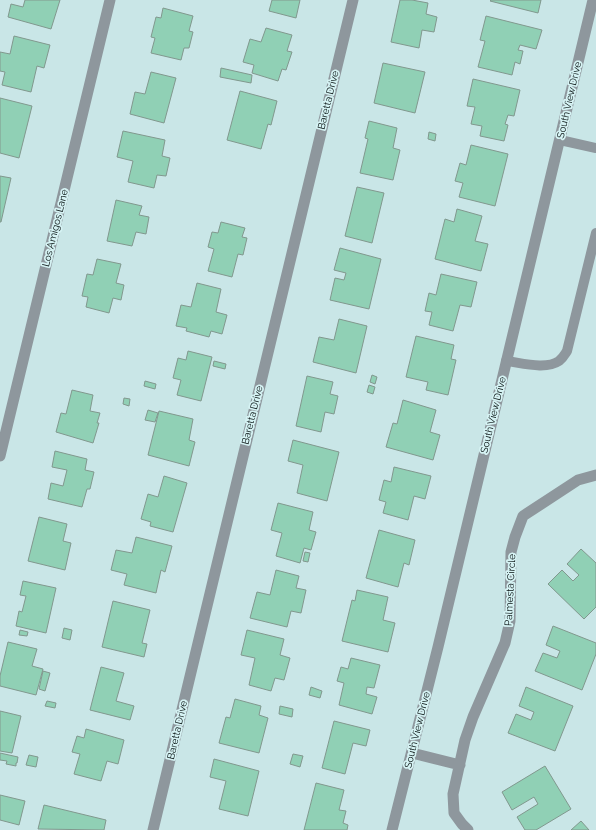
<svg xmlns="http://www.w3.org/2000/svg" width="596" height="830" font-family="Raleway,sans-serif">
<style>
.building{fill:#90d0b5;stroke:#81988e}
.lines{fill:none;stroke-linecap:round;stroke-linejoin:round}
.service{stroke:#8e979d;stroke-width:10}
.minor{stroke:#8e979d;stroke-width:11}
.labels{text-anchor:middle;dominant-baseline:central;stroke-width:3.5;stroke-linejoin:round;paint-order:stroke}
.street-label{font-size:10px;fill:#061010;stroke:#d6f3f4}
</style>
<rect width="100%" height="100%" fill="#c9e6e7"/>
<!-- building -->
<path class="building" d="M 25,0 L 60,0 L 51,29 L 8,17 L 11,4 L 23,7 Z
M 272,0 L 300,0 L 296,18 L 269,11 Z
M 400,0 L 412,0 L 428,3 L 426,14 L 437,17 L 434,32 L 422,30 L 419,48 L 391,42 Z
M 491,0 L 541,0 L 538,13 L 490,1 Z
M 163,8 L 193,16 L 189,31 L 193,32 L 189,48 L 184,48 L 181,60 L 151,53 L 155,38 L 151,37 L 156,17 L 161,18 Z
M 486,16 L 542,30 L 536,49 L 520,45 L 518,50 L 523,51 L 520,64 L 515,62 L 512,75 L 478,67 L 485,41 L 480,40 Z
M 266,28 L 292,35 L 287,51 L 292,52 L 286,70 L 282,69 L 278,81 L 252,73 L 254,65 L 243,62 L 250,39 L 261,42 Z
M 14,36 L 50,45 L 44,68 L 37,66 L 31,92 L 2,85 L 5,72 L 0,71 L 0,52 L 10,54 Z
M 383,63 L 425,72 L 415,113 L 374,103 Z
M 221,68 L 252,75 L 251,83 L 220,77 Z
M 151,72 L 176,78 L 164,123 L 130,114 L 135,92 L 145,94 Z
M 473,79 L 520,90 L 514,116 L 508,115 L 505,124 L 508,125 L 504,141 L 480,136 L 482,126 L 471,124 L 475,107 L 467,106 Z
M 240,91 L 277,101 L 271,125 L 268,124 L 261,149 L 227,140 Z
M 0,98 L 32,106 L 19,158 L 0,153 Z
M 369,121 L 397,128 L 393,148 L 400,150 L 393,180 L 360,173 L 368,139 L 365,138 Z
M 123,131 L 165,140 L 162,156 L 170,158 L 166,176 L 157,175 L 154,188 L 128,182 L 133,161 L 117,157 Z
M 429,132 L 436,134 L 435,141 L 428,139 Z
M 471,145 L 508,154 L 495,206 L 459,197 L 463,183 L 455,181 L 460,163 L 466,165 Z
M 0,176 L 11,178 L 1,222 L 0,222 Z
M 357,187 L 384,193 L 372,243 L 345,236 Z
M 116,200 L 142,206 L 139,215 L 149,217 L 146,234 L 136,232 L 132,246 L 107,241 Z
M 457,209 L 482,216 L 475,241 L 488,244 L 481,271 L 435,259 L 445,219 L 454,222 Z
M 221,222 L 245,228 L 242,237 L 247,238 L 243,255 L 238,254 L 232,277 L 208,271 L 214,249 L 208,247 L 212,232 L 218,233 Z
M 340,248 L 381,259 L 369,309 L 330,300 L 335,278 L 344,280 L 346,273 L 334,270 Z
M 97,259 L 121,264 L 116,283 L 124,285 L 121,300 L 113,298 L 109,313 L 86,307 L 88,297 L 82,296 L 87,274 L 93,275 Z
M 441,274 L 477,282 L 471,307 L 460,305 L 453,331 L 429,325 L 432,312 L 425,311 L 429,293 L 436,295 Z
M 197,283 L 221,289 L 216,312 L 227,315 L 222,334 L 211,331 L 209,337 L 186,331 L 187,328 L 176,326 L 181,305 L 191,307 Z
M 339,319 L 367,326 L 356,373 L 313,362 L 319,337 L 334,340 Z
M 416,336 L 454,345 L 451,359 L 456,360 L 448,395 L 426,390 L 428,382 L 406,377 Z
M 188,351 L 212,357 L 201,401 L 177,395 L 181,380 L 173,378 L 178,358 L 186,360 Z
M 214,361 L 226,364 L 225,369 L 213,366 Z
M 372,375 L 377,377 L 375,384 L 370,382 Z
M 307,376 L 333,382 L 330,394 L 338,396 L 334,414 L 325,412 L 321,432 L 296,426 Z
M 145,381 L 156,384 L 155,389 L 144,386 Z
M 369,385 L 375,387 L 373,394 L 367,392 Z
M 72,390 L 93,395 L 90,411 L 100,413 L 97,423 L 99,423 L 93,443 L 56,432 L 61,413 L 66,414 Z
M 124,398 L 130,399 L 129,406 L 123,404 Z
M 403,400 L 436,410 L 430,432 L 440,435 L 433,460 L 386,447 L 393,423 L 397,424 Z
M 148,410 L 158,413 L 155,422 L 145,420 Z
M 159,411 L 193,419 L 189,440 L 195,442 L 189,466 L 148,455 Z
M 293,440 L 339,452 L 327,501 L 297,493 L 303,465 L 288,461 Z
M 55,451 L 87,459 L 85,470 L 94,472 L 90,489 L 87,489 L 82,507 L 48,499 L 51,483 L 63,486 L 67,470 L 52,467 Z
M 394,467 L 431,476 L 425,499 L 414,496 L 408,520 L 383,513 L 386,502 L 379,500 L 384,480 L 391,482 Z
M 164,476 L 187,483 L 173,532 L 150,526 L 151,522 L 141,519 L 148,494 L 158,497 Z
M 278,503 L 313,512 L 309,530 L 316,532 L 311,550 L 304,548 L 300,563 L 276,556 L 282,533 L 271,530 Z
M 39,517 L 67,524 L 63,541 L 71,543 L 65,570 L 28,561 Z
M 379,530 L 415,540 L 409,565 L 404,563 L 398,587 L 366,578 Z
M 136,537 L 172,546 L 165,572 L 161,570 L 156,593 L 124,585 L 127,574 L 111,570 L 116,550 L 132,553 Z
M 581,549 L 596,563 L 596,607 L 584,619 L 548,584 L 562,570 L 573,581 L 579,575 L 567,564 Z
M 305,552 L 310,553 L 308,562 L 303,561 Z
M 276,570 L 299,576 L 296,588 L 306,590 L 301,613 L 291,611 L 287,627 L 250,618 L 257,592 L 270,595 Z
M 23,581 L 56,588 L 46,633 L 16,626 L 19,611 L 22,612 L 26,596 L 20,595 Z
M 357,590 L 388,597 L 383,620 L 395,623 L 388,652 L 342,641 L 352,600 L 355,601 Z
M 113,601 L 150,610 L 142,643 L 147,644 L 144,657 L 102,647 Z
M 553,626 L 596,643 L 596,654 L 582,690 L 535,671 L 543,653 L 557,658 L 560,651 L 546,645 Z
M 64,628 L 72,630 L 70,640 L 62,638 Z
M 20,630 L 28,632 L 27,636 L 19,635 Z
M 247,630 L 284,639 L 280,655 L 290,658 L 284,680 L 275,678 L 271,691 L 249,685 L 255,658 L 241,655 Z
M 8,642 L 37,649 L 32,666 L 43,669 L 36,695 L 0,686 L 0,676 Z
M 351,658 L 380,665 L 374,688 L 367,687 L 366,694 L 377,697 L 372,714 L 339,705 L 344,683 L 337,681 L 341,667 L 348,669 Z
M 101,667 L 124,673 L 116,701 L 134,706 L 130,720 L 90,710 Z
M 43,671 L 50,673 L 45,691 L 39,689 Z
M 311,687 L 322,691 L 320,698 L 309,695 Z
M 526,687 L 573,706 L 555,751 L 508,733 L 516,714 L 531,720 L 534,712 L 519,706 Z
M 235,699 L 261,706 L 259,715 L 268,718 L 259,753 L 219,743 L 226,717 L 230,718 Z
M 47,701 L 56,703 L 55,708 L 45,706 Z
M 280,706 L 293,709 L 292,717 L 279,714 Z
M 0,711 L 21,716 L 12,753 L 0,751 Z
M 334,721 L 370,730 L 366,746 L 353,743 L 345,774 L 322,768 Z
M 86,729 L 124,740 L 118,764 L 107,761 L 101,781 L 74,774 L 80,754 L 72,752 L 77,736 L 84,738 Z
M 0,753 L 18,757 L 17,763 L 16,763 L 16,766 L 6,764 L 7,761 L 0,760 Z
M 293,754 L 303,756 L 300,767 L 290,764 Z
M 29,755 L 38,757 L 36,767 L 26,765 Z
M 214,759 L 259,771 L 248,816 L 219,809 L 226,781 L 210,777 Z
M 545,766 L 571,809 L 536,830 L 525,830 L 517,817 L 538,804 L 534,797 L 512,810 L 502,792 Z
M 316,783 L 344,790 L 339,810 L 346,811 L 343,823 L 348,825 L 347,830 L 304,830 Z
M 0,795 L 25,801 L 19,825 L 0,820 Z
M 44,805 L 106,820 L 104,830 L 38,829 Z
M 581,821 L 589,830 L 571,830 Z"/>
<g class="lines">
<!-- service -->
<path class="service" d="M 560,140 L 596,148
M 506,361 C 522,363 546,370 559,361 C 563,358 565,354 567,351 L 596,233"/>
<!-- minor -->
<path class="minor" d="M 0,456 L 110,0
M 412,753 L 460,765
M 153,830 L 353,0
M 392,830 L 438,647 L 593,0
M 468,830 L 462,824 L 454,813 L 453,794 L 465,740 L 473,717 L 505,643 L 510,621 L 511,552 L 515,537 L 523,516 L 578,480 L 596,475"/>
</g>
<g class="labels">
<!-- street labels -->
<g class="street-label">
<text transform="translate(328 100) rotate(-76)">Baretta Drive</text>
<text transform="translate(569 100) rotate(-77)">South View Drive</text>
<text transform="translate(55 228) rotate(-76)">Los Amigos Lane</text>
<text transform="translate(252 415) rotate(-76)">Baretta Drive</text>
<text transform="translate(493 415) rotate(-76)">South View Drive</text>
<text transform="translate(510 590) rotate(-87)">Palmesta Circle</text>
<text transform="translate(177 730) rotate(-77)">Baretta Drive</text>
<text transform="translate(417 730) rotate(-76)">South View Drive</text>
</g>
</g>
</svg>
